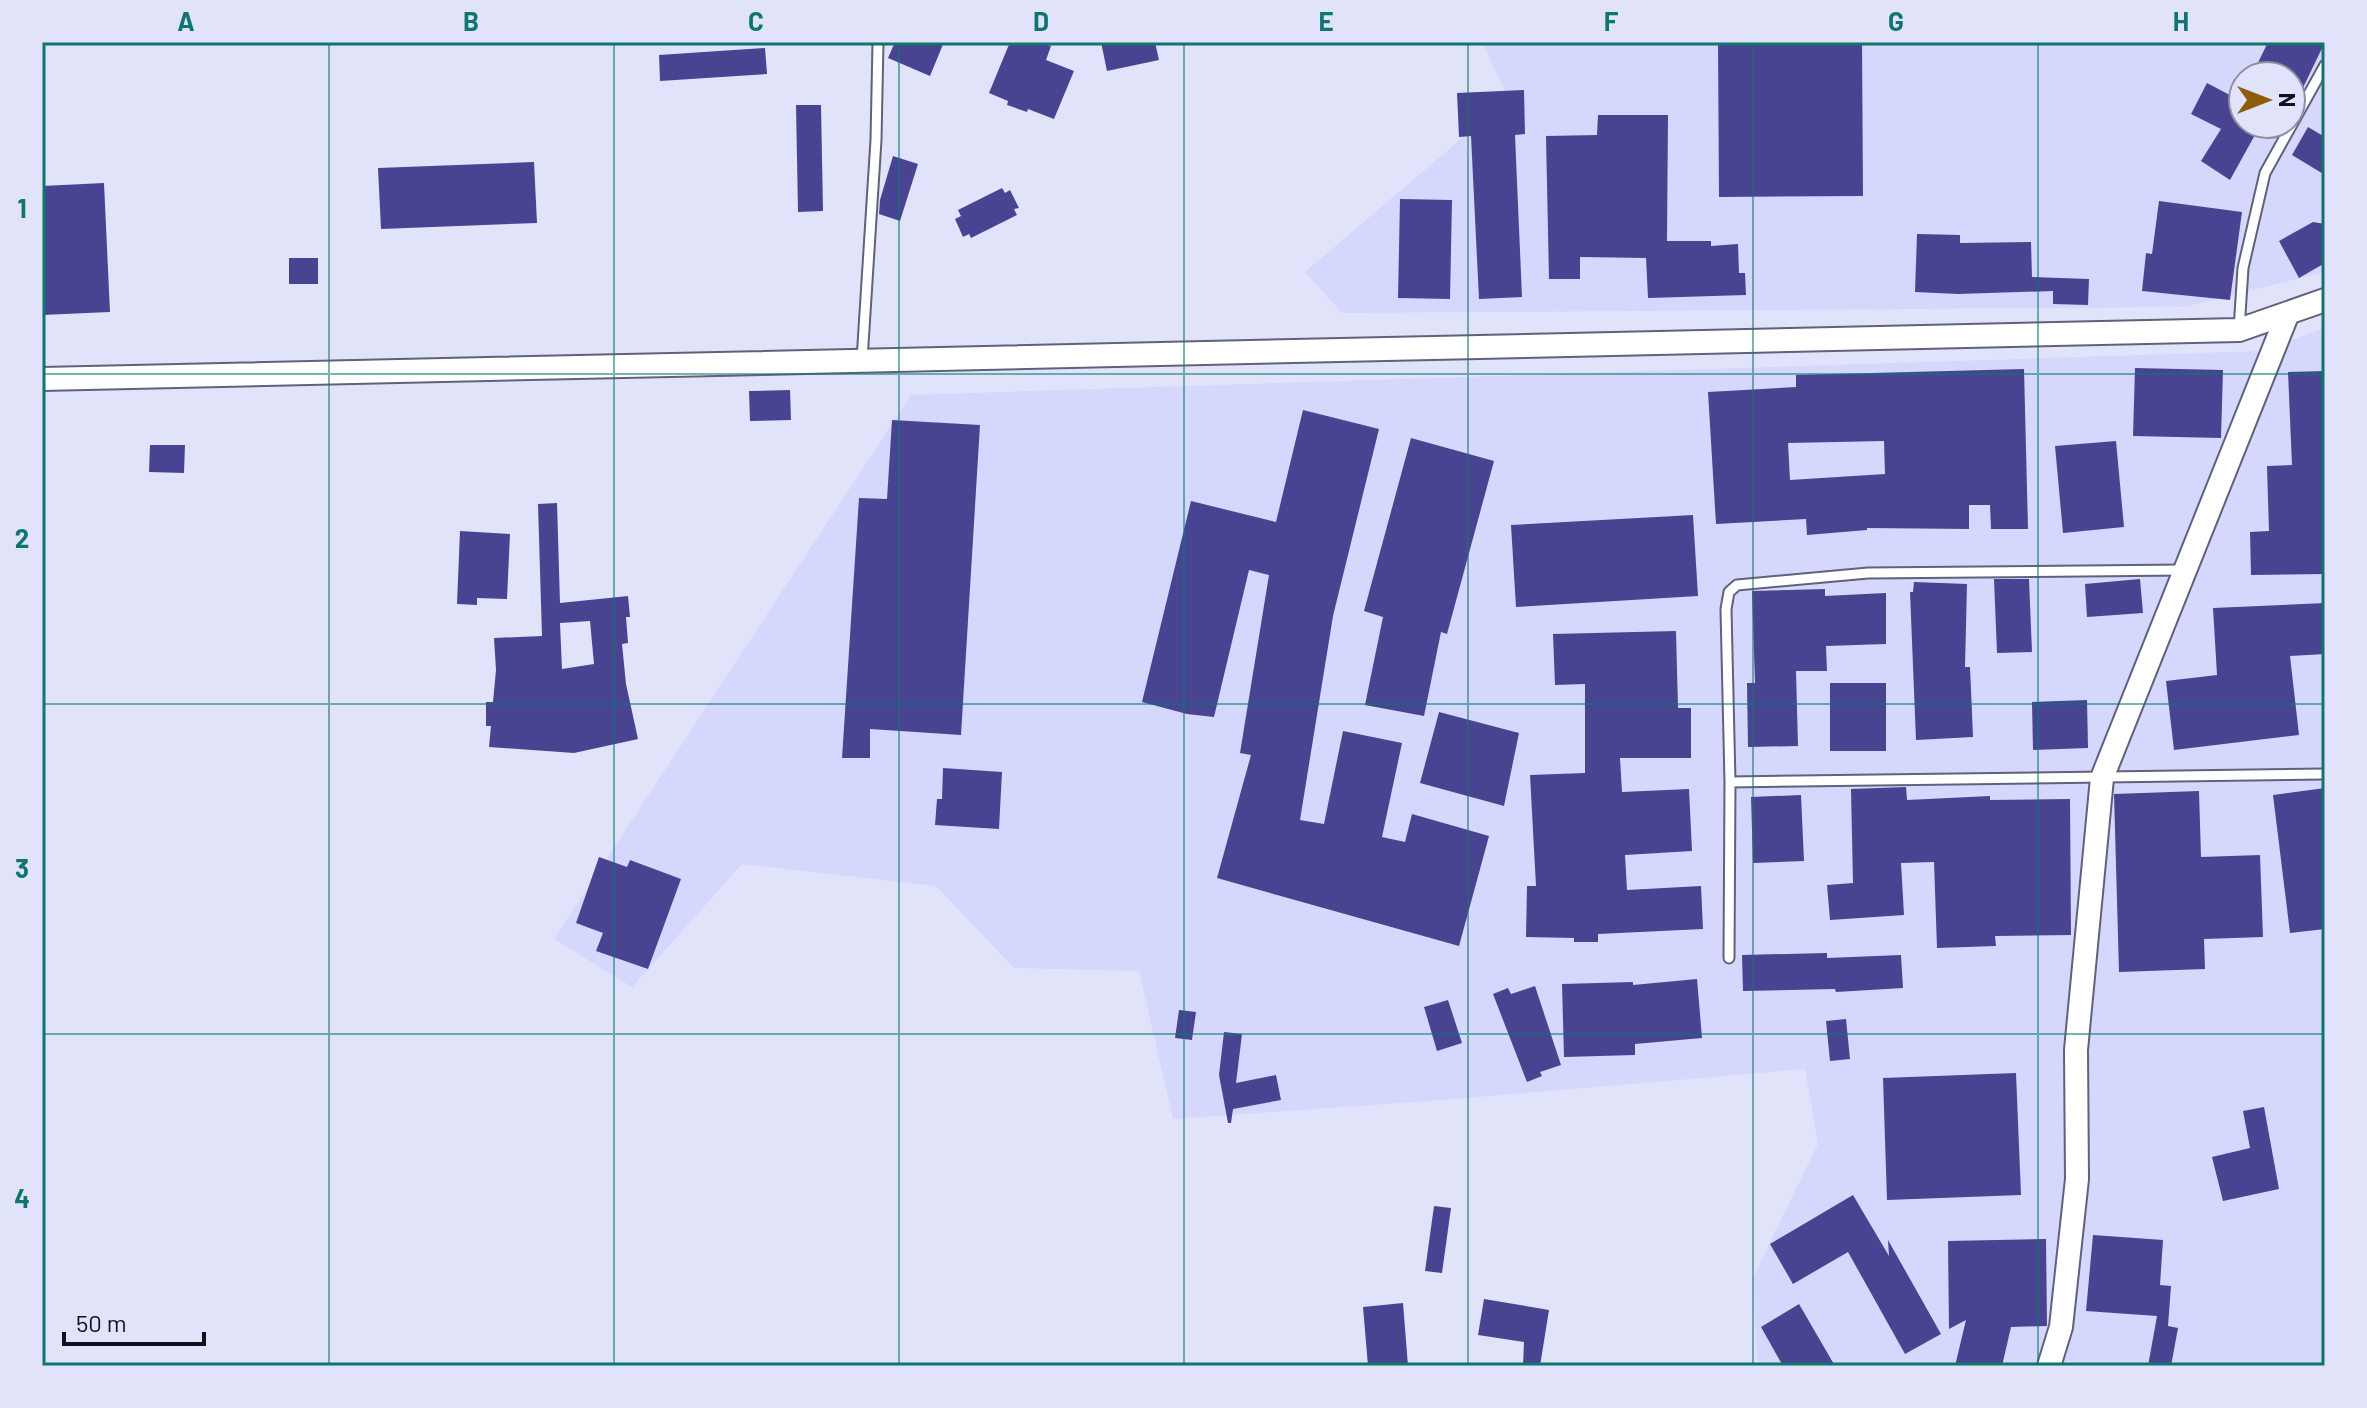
<svg xmlns="http://www.w3.org/2000/svg" width="2367" height="1408" font-family="Barlow,sans-serif">
<style>
.built{fill:#d5d7fc;fill-rule:evenodd}
.building{fill:#494492;fill-rule:evenodd}
.lines{fill:none;stroke-linecap:round;stroke-linejoin:round}
.service-casing{stroke:#60617b;stroke-width:13}
.tertiary-casing{stroke:#60617b;stroke-width:26}
.service{stroke:#fff;stroke-width:9}
.tertiary{stroke:#fff;stroke-width:22}
.grid{fill:none;stroke:#0f766e;stroke-width:2;stroke-opacity:0.55}
.neatline{fill:none;stroke:#0f766e;stroke-width:3}
.grid-label{font-size:26px;text-anchor:middle;font-weight:bold;fill:#0f766e}
</style>
<rect width="100%" height="100%" fill="#e1e3fb"/>
<!-- built -->
<path class="built" d="M 1483,42 L 2325,42 L 2325,272 L 2184,307 L 1342,313 L 1305,272 L 1508,99 ZM 2243,76 L 2291,76 L 2291,124 L 2243,124 Z
M 2325,328 L 2325,1366 L 1758,1366 L 1752,1279 L 1818,1144 L 1805,1069 L 1443,1100 L 1173,1119 L 1139,971 L 1014,968 L 936,886 L 742,864 L 632,987 L 554,939 L 911,395 L 2262,351 Z"/>
<!-- building -->
<path class="building" d="M 895,42 L 944,42 L 930,76 L 888,58 Z
M 1010,42 L 1039,42 L 1051,46 L 1046,60 L 1074,71 L 1054,119 L 1028,109 L 1027,112 L 1007,105 L 1008,101 L 989,93 Z
M 1101,42 L 1155,42 L 1159,60 L 1107,71 Z
M 1718,42 L 1862,42 L 1863,196 L 1719,197 Z
M 2268,42 L 2325,42 L 2300,94 L 2291,90 L 2291,76 L 2263,76 L 2254,71 Z
M 765,48 L 767,74 L 660,81 L 659,55 Z
M 2207,83 L 2243,102 L 2243,124 L 2261,124 L 2230,180 L 2201,161 L 2221,129 L 2191,114 Z
M 1524,90 L 1525,134 L 1515,135 L 1522,297 L 1479,299 L 1471,136 L 1459,137 L 1457,93 Z
M 796,105 L 821,105 L 823,211 L 798,212 Z
M 1598,115 L 1668,115 L 1667,241 L 1711,241 L 1711,246 L 1738,244 L 1739,273 L 1745,273 L 1746,295 L 1648,298 L 1646,258 L 1580,257 L 1580,279 L 1549,279 L 1546,136 L 1597,135 Z
M 2308,127 L 2325,137 L 2325,175 L 2292,155 Z
M 893,156 L 918,164 L 900,221 L 879,214 L 880,200 Z
M 534,162 L 537,223 L 381,229 L 378,168 Z
M 104,183 L 110,312 L 42,315 L 42,186 Z
M 1002,188 L 1005,193 L 1010,190 L 1019,208 L 1014,209 L 1017,215 L 971,238 L 969,234 L 963,237 L 955,219 L 961,216 L 958,210 Z
M 1400,199 L 1452,200 L 1450,299 L 1398,298 Z
M 2159,201 L 2242,212 L 2230,300 L 2142,291 L 2146,253 L 2152,254 Z
M 2313,222 L 2325,224 L 2325,263 L 2299,278 L 2279,241 Z
M 1917,234 L 1960,235 L 1960,243 L 2031,242 L 2032,277 L 2089,279 L 2088,305 L 2053,304 L 2053,291 L 1958,294 L 1915,292 Z
M 289,258 L 318,258 L 318,284 L 289,284 Z
M 2135,368 L 2223,370 L 2221,438 L 2133,436 Z
M 2024,369 L 2028,529 L 1991,529 L 1990,505 L 1969,505 L 1969,529 L 1867,528 L 1867,530 L 1807,535 L 1806,519 L 1716,524 L 1708,392 L 1796,387 L 1796,375 ZM 1884,441 L 1885,474 L 1790,480 L 1788,443 Z
M 2325,371 L 2325,574 L 2251,575 L 2250,532 L 2269,531 L 2267,466 L 2292,465 L 2288,372 Z
M 790,390 L 791,420 L 750,421 L 749,391 Z
M 1303,410 L 1379,429 L 1333,616 L 1300,820 L 1324,824 L 1343,731 L 1402,743 L 1382,837 L 1405,842 L 1412,814 L 1489,836 L 1459,946 L 1217,878 L 1251,755 L 1240,753 L 1269,575 L 1249,570 L 1214,717 L 1187,714 L 1142,702 L 1191,501 L 1276,522 Z
M 892,420 L 980,425 L 961,735 L 870,729 L 870,758 L 842,758 L 859,498 L 887,499 Z
M 1411,438 L 1494,461 L 1447,634 L 1441,632 L 1424,716 L 1365,705 L 1383,617 L 1364,611 Z
M 2116,441 L 2124,527 L 2063,533 L 2055,446 Z
M 150,445 L 185,445 L 184,473 L 149,472 Z
M 557,503 L 560,603 L 628,596 L 630,617 L 626,617 L 628,643 L 622,644 L 626,684 L 638,739 L 574,753 L 489,747 L 491,726 L 486,726 L 486,702 L 493,702 L 496,670 L 494,638 L 542,636 L 538,504 ZM 590,621 L 594,664 L 562,669 L 560,623 Z
M 1693,515 L 1698,596 L 1516,607 L 1511,525 Z
M 460,531 L 510,534 L 507,599 L 477,598 L 477,605 L 457,604 Z
M 1994,579 L 2029,579 L 2032,652 L 1997,653 Z
M 2140,579 L 2143,613 L 2087,617 L 2085,584 Z
M 1914,582 L 1967,584 L 1965,667 L 1970,667 L 1973,737 L 1916,740 L 1910,592 L 1913,592 Z
M 1825,589 L 1825,596 L 1886,593 L 1886,644 L 1826,646 L 1827,671 L 1796,671 L 1798,746 L 1748,747 L 1747,683 L 1755,683 L 1752,591 Z
M 2325,603 L 2325,654 L 2290,656 L 2299,735 L 2174,750 L 2166,681 L 2217,675 L 2213,608 Z
M 1676,631 L 1678,708 L 1691,708 L 1691,758 L 1620,758 L 1622,792 L 1689,789 L 1692,851 L 1625,855 L 1627,890 L 1701,886 L 1703,929 L 1598,934 L 1598,942 L 1574,942 L 1574,938 L 1526,937 L 1527,886 L 1536,886 L 1530,775 L 1585,773 L 1585,684 L 1555,685 L 1553,634 Z
M 1830,683 L 1886,683 L 1886,751 L 1830,751 Z
M 2087,700 L 2088,748 L 2033,750 L 2032,702 Z
M 1439,712 L 1519,733 L 1504,806 L 1420,783 Z
M 943,768 L 1002,772 L 999,829 L 935,825 L 937,799 L 942,799 Z
M 1906,787 L 1907,800 L 1990,796 L 1990,800 L 2070,799 L 2071,935 L 1995,936 L 1996,946 L 1937,948 L 1934,862 L 1901,863 L 1904,915 L 1830,920 L 1827,885 L 1853,883 L 1851,789 Z
M 2325,788 L 2325,929 L 2290,933 L 2273,795 Z
M 2199,791 L 2201,857 L 2260,855 L 2263,937 L 2204,939 L 2205,969 L 2119,972 L 2114,794 Z
M 1801,795 L 1804,861 L 1753,863 L 1751,797 Z
M 599,857 L 627,867 L 630,860 L 681,879 L 648,969 L 596,951 L 603,933 L 576,923 Z
M 1827,953 L 1827,958 L 1901,955 L 1903,988 L 1836,992 L 1835,989 L 1743,991 L 1742,955 Z
M 1697,979 L 1702,1038 L 1635,1044 L 1635,1055 L 1564,1057 L 1562,984 L 1633,982 L 1633,985 Z
M 1535,986 L 1561,1065 L 1540,1072 L 1542,1076 L 1527,1082 L 1493,994 L 1508,988 L 1511,994 Z
M 1448,1000 L 1462,1043 L 1437,1051 L 1424,1007 Z
M 1179,1010 L 1196,1012 L 1192,1040 L 1175,1038 Z
M 1846,1019 L 1850,1059 L 1830,1061 L 1826,1021 Z
M 1224,1032 L 1242,1034 L 1236,1083 L 1276,1075 L 1281,1100 L 1233,1109 L 1231,1123 L 1228,1123 L 1219,1075 Z
M 2016,1073 L 2021,1195 L 1887,1200 L 1883,1078 Z
M 2264,1107 L 2279,1189 L 2223,1201 L 2212,1157 L 2250,1148 L 2243,1111 Z
M 1853,1195 L 1889,1256 L 1888,1240 L 1941,1334 L 1905,1354 L 1848,1252 L 1793,1284 L 1770,1244 Z
M 1434,1206 L 1451,1208 L 1442,1273 L 1425,1271 Z
M 2093,1235 L 2163,1240 L 2160,1285 L 2171,1286 L 2168,1326 L 2178,1328 L 2171,1366 L 2148,1366 L 2157,1316 L 2086,1311 Z
M 2046,1239 L 2047,1326 L 2011,1327 L 2002,1366 L 1955,1366 L 1966,1320 L 1949,1329 L 1948,1241 Z
M 1484,1299 L 1549,1310 L 1540,1366 L 1523,1366 L 1524,1342 L 1478,1335 Z
M 1403,1303 L 1408,1366 L 1368,1366 L 1363,1307 Z
M 1799,1304 L 1835,1366 L 1783,1366 L 1761,1327 Z"/>
<g class="lines">
<!-- service casing -->
<g class="service-casing">
<path id="service" d="M 2239,330 L 2243,268 L 2265,173 L 2325,65
M 862,360 L 876,140 L 878,42
M 1730,782 L 2325,774
M 1729,958 L 1730,782 L 1726,609 L 1729,592 L 1737,585 L 1868,573 L 2183,570"/>
</g>
<!-- tertiary casing -->
<g class="tertiary-casing">
<path id="tertiary" d="M 42,379 L 2239,330 L 2325,300
M 2049,1366 L 2061,1327 L 2077,1179 L 2076,1050 L 2102,778 L 2288,313"/>
</g>
<!-- service -->
<use href="#service" class="service"/>
<!-- tertiary -->
<use href="#tertiary" class="tertiary"/>
</g>
<!-- grid -->
<path class="grid" d="M 329,42 L 329,1366M 614,42 L 614,1366M 899,42 L 899,1366M 1184,42 L 1184,1366M 1468,42 L 1468,1366M 1753,42 L 1753,1366M 2038,42 L 2038,1366M 42,374 L 2325,374M 42,704 L 2325,704M 42,1034 L 2325,1034"/>
<!-- border -->
<rect width="2367" height="1408" fill="none" stroke="#e1e3fb" stroke-width="88"/>
<!-- north arrow -->
<g transform="translate(2267 100) rotate(90)"><circle r="38" fill="#e1e3fb" stroke="#8e8fa1" stroke-width="2"/>
<path d="M0-6L14 30L0 20L-14 30Z" fill="#8e5d08"/>
<text y="-12" font-size="22" font-weight="bold" text-anchor="middle" fill="#11111b">N</text>
</g>
<!-- scale -->
<path d="M64 1332v12h140v-12" fill="none" stroke="#11111b" stroke-width="4"/>
<text x="76" y="1332" font-size="24" fill="#11111b" stroke="#e1e3fb" stroke-width="6" paint-order="stroke">50 m</text>
<rect x="44" y="44" width="2279" height="1320" class="neatline"/>
<g class="grid-label">
<text x="186" y="31">A</text>
<text x="471" y="31">B</text>
<text x="756" y="31">C</text>
<text x="1041" y="31">D</text>
<text x="1326" y="31">E</text>
<text x="1611" y="31">F</text>
<text x="1896" y="31">G</text>
<text x="2181" y="31">H</text>
<text x="22" y="218">1</text>
<text x="22" y="548">2</text>
<text x="22" y="878">3</text>
<text x="22" y="1208">4</text>
</g>
</svg>
